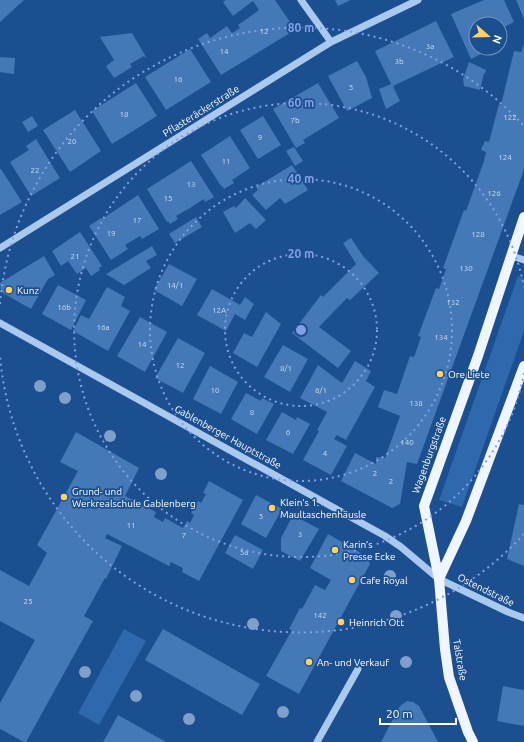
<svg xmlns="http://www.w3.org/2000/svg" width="524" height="742" font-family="Ubuntu,sans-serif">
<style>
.green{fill:#2e69ad}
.building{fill:#4478b7}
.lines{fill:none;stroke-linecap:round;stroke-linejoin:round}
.minor{stroke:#a9c9ee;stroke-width:7}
.major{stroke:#f0f6ff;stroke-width:10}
.tree{fill:#7ea0ca}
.ring{fill:none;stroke:#839eea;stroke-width:2;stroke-dasharray:2 4}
.poi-dot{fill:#ffd166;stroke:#1b4f8f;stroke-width:1.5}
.labels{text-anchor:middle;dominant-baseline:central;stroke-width:3.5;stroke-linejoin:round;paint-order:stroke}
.number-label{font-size:8px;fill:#d0dded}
.street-label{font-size:10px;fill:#fff;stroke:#1b4f8f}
.poi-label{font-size:10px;fill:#fff;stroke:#1b4f8f;text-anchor:start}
.centre{fill:#839eea;stroke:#1b4f8f;stroke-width:2}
.ring-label{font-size:12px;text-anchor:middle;font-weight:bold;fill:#839eea;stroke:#1b4f8f;stroke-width:3.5;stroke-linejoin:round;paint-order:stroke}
</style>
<rect width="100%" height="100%" fill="#1b4f8f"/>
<!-- green -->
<path class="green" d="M 518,276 L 524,279 L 524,331 L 462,507 L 439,500 Z
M 124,629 L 146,641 L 99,725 L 78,713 Z"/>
<!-- building -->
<path class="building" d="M 0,0 L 24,0 L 0,22 Z
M 226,0 L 275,0 L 292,25 L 290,33 L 221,75 L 198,39 L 207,33 L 210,38 L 227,26 L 232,33 L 240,28 L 238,25 L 259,10 L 253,1 L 233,16 L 223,2 Z
M 335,0 L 351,0 L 338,6 Z
M 484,0 L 504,0 L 514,22 L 500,29 L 500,24 L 476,24 L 476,48 L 486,48 L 487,51 L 471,59 L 451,14 Z
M 516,0 L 524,0 L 524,19 Z
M 436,21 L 454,57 L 393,86 L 400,101 L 386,109 L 379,89 L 391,84 L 375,51 Z
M 132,33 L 146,57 L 145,58 L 144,56 L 130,64 L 132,67 L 114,78 L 106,66 L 114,60 L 100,37 Z
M 524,44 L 524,168 L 522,175 L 417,464 L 407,462 L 400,504 L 392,508 L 341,481 L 355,453 L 376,464 L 376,457 L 385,458 L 400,416 L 378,407 L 384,390 L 397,394 L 410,356 L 414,357 L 421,337 L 418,336 L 436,288 L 439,289 L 446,269 L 443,268 L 464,210 L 466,211 L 484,161 L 486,152 L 481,150 L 485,141 L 489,142 L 499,104 L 501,105 L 514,51 L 521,52 Z
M 190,49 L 211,82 L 166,110 L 145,77 Z
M 0,57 L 15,58 L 14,74 L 0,72 Z
M 357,61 L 366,77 L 372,98 L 347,111 L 328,76 Z
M 469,62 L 486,70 L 485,74 L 484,73 L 480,90 L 464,86 L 463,79 Z
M 136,83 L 157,116 L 112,144 L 92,111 Z
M 318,83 L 339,118 L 303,140 L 305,143 L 296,148 L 273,109 Z
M 75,110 L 101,151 L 70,172 L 43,130 Z
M 32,116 L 38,126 L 28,132 L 22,122 Z
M 263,116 L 281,145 L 258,159 L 240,130 Z
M 230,136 L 250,168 L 232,180 L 234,183 L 224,189 L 222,186 L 221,186 L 201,155 Z
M 36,139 L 60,178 L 31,196 L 10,162 L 29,150 L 26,146 Z
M 294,147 L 303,161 L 295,166 L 286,151 Z
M 191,161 L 214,197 L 205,202 L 204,199 L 190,208 L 176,216 L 178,219 L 170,224 L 168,221 L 167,222 L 147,189 Z
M 292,165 L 308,190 L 285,204 L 280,198 L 266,210 L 252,195 L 258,190 L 256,187 Z
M 0,169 L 1,169 L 22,202 L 0,215 Z
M 138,195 L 159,229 L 142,239 L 140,236 L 125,245 L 128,249 L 111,260 L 89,226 L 101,218 L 102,219 Z
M 245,198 L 266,220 L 256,229 L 250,223 L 235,233 L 223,212 L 234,206 L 236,208 Z
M 196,217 L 202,227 L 175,243 L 169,234 Z
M 80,232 L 102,266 L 99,268 L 100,270 L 91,276 L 86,268 L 77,274 L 68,261 L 61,266 L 52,251 Z
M 351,238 L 363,256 L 379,273 L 350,300 L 347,298 L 319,327 L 351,351 L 338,368 L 292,333 L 321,295 L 323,297 L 356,264 L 343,243 Z
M 152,246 L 157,255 L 146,261 L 151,268 L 124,285 L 106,274 Z
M 44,256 L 55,275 L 48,279 L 31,309 L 1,292 L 0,283 Z
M 169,264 L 197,279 L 182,306 L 154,290 Z
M 58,285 L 86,300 L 71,330 L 42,314 Z
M 107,287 L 125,297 L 121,306 L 130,311 L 108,351 L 73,331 L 81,315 L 89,319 Z
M 212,289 L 240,305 L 245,297 L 254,304 L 245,320 L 235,314 L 226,331 L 197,315 Z
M 266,312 L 281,324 L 257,367 L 233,353 L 244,333 L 252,337 Z
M 140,317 L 167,332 L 145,372 L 117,356 Z
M 178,338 L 205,353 L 183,393 L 155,378 Z
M 283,345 L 308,359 L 290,392 L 264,377 Z
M 355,361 L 371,371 L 366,381 L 375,387 L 346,440 L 337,435 L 334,439 L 347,446 L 331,475 L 303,460 L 319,431 L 317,430 L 327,412 L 300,398 L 318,365 L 342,383 Z
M 210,366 L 238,382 L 221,414 L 193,399 Z
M 246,393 L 261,401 L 262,398 L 274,404 L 257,434 L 231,419 Z
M 282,412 L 296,420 L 297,417 L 310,424 L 293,454 L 266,440 Z
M 76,432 L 139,468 L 125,496 L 156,512 L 154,517 L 163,522 L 165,518 L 183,528 L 187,521 L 190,523 L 194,515 L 191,513 L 198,501 L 201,503 L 206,494 L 203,493 L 209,481 L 243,500 L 199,581 L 182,572 L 183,568 L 171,562 L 169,566 L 107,534 L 105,538 L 122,546 L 106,579 L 105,578 L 84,616 L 93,621 L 26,742 L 24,742 L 0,729 L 0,703 L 35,640 L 0,621 L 0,570 L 29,586 L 47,553 L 37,545 L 78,471 L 60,462 Z
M 256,495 L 282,509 L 266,538 L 241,524 Z
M 519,504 L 524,505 L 524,566 L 507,559 Z
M 293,515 L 319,529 L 300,561 L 281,551 L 281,538 Z
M 328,534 L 368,557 L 370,564 L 299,694 L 266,676 L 292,630 L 289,629 L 300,608 L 302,609 L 315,585 L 325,590 L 331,580 L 310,568 Z
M 235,535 L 263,550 L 253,569 L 225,553 Z
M 163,629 L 260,684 L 242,715 L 145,660 Z
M 503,686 L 524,690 L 524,726 L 497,721 Z
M 407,701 L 413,702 L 419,706 L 438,742 L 381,742 L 400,706 Z
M 118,715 L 166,742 L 103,742 Z"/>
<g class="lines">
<!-- minor -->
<path class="minor" d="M 301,0 L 331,42
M 0,248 L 331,42 L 418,0
M 512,256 L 524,260
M 0,323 L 385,536 L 401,547 L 439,579 L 508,612 L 524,618
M 317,742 L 358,669"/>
<!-- major -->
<path class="major" d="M 439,579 L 466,521 L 524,366
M 473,742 L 468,732 L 449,677 L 445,649 L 439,579 L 424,506 L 478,356 L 524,217"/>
</g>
<!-- trees -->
<g class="tree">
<circle cx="40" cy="386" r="6"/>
<circle cx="65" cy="398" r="6"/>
<circle cx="110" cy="436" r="6"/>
<circle cx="161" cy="474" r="6"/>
<circle cx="390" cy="576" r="6"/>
<circle cx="396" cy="616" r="6"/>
<circle cx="253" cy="624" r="6"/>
<circle cx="406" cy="662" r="6"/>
<circle cx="85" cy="672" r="6"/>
<circle cx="136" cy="696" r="6"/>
<circle cx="283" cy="712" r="6"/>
<circle cx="189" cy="719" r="6"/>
</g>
<!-- distance rings -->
<g class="ring">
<circle cx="301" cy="330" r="76"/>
<circle cx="301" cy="330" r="151"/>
<path d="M524 373A227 227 0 1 1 524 287"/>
<path d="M524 534A302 302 0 0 1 0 356M0 304A302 302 0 0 1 524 126"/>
</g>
<!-- markers -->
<g class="poi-dot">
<circle cx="9" cy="290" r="4"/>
<circle cx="440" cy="374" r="4"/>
<circle cx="64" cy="497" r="4"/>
<circle cx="272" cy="508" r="4"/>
<circle cx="335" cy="550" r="4"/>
<circle cx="352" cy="580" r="4"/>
<circle cx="341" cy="622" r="4"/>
<circle cx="309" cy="662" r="4"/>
</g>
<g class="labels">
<!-- number labels -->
<g class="number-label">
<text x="264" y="31">12</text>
<text x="430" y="46">3a</text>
<text x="224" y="51">14</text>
<text x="399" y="61">3b</text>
<text x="178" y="79">16</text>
<text x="351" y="87">5</text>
<text x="124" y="114">18</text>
<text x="510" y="117">122</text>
<text x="295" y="120">7b</text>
<text x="260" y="137">9</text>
<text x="72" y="141">20</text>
<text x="505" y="157">124</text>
<text x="226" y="161">11</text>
<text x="35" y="170">22</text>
<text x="191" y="184">13</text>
<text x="494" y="193">126</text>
<text x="168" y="198">15</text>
<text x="137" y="220">17</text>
<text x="111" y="233">19</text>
<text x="478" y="234">128</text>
<text x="75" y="256">21</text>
<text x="466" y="268">130</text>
<text x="175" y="285">14/1</text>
<text x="453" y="302">132</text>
<text x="64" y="307">16b</text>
<text x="219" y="310">12A</text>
<text x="103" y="327">16a</text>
<text x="441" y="337">134</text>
<text x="142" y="344">14</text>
<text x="180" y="365">12</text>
<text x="286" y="368">8/1</text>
<text x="215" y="390">10</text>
<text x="321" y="390">6/1</text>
<text x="416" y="403">138</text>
<text x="252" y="412">8</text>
<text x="288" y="432">6</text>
<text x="407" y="442">140</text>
<text x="325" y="453">4</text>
<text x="375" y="473">2</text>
<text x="391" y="481">2</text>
<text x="261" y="516">5</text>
<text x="131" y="525">11</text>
<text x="300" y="534">3</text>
<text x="184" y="535">7</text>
<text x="244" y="552">5a</text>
<text x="28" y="601">25</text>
<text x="320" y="615">142</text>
</g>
<!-- street labels -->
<g class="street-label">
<text transform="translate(201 111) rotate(-32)">Pflasteräckerstraße</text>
<text transform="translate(228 437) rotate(29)">Gablenberger Hauptstraße</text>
<text transform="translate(429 455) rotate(-70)">Wagenburgstraße</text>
<text transform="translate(486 590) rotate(26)">Ostendstraße</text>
<text transform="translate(460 660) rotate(80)">Talstraße</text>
</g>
<!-- poi labels -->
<g class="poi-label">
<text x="17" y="290">Kunz</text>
<text x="448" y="374">Ore Liete</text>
<text x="72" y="491">Grund- und<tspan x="72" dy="12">Werkrealschule Gablenberg</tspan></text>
<text x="280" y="502">Klein's 1.<tspan x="280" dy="12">Maultaschenhäusle</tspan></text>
<text x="343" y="544">Karin’s<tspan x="343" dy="12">Presse Ecke</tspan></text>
<text x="360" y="580">Cafe Royal</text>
<text x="349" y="622">Heinrich Ott</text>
<text x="317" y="662">An- und Verkauf</text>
</g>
</g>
<circle cx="301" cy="330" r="6" class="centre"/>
<g class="ring-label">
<text x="301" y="32">80 m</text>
<text x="301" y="107">60 m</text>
<text x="301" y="183">40 m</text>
<text x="301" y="258">20 m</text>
</g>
<!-- north arrow -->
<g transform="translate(488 36) rotate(110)"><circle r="19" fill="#1b4f8f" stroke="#7695bc"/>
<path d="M0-3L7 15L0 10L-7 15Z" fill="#ffd166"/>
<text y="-6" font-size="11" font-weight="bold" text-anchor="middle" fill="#ffffff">N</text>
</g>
<!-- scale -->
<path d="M380 718v6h76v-6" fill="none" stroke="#ffffff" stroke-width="2"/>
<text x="386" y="718" font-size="12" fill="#ffffff" stroke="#1b4f8f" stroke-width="3" paint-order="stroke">20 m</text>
</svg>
